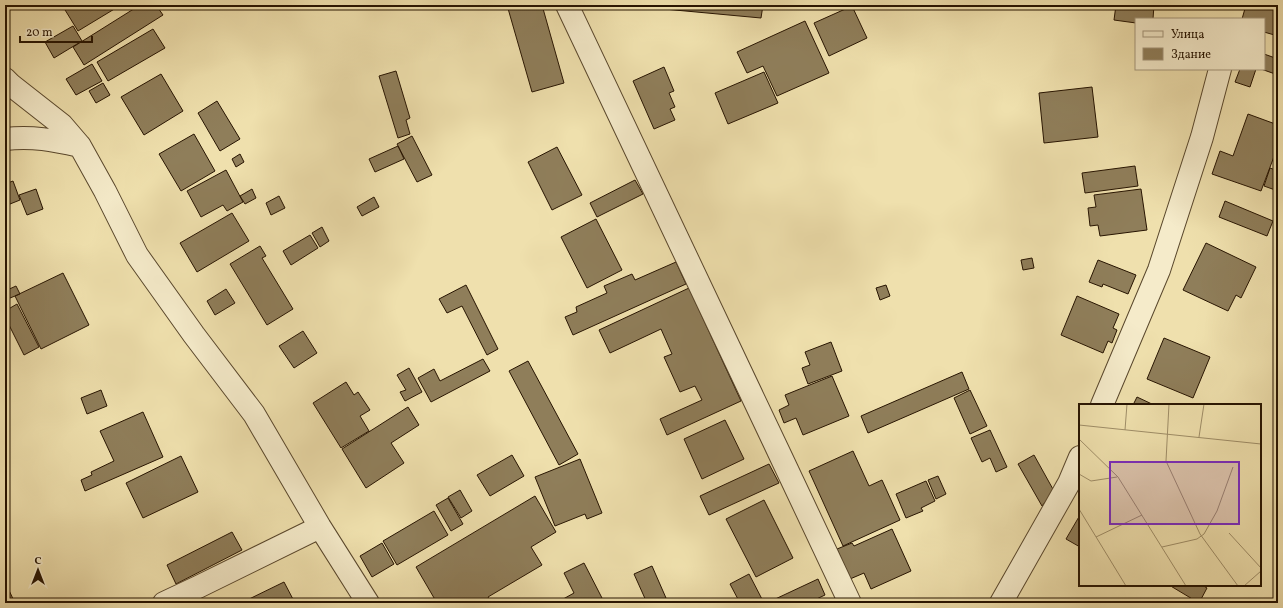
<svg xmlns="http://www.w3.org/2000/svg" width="1283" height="608" font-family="Vollkorn,serif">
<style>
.building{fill:#8f7e5a;stroke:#271401}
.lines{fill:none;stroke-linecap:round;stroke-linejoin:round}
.minor-casing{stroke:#59472c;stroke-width:24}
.minor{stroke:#f5ebca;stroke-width:22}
.inset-road{fill:none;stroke:#9f8e68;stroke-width:1}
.view{fill:#7b2cbf;fill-opacity:0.15;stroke:#7b2cbf;stroke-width:2}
.inset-edge{fill:none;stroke:#271401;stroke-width:2}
</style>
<rect width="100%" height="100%" fill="#efe0ad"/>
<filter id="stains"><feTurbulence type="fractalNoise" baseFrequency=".005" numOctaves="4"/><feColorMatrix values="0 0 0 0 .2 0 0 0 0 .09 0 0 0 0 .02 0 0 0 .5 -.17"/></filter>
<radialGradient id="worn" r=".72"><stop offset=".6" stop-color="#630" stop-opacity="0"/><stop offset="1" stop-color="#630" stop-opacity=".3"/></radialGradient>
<!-- building -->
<path class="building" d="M 62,5 L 121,5 L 78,31 Z
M 140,5 L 156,5 L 163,15 L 84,65 L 73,47 Z
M 507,5 L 542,5 L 564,83 L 532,92 Z
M 621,5 L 763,5 L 761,18 Z
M 1116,5 L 1154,5 L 1153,19 L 1136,19 L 1136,23 L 1114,20 Z
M 1246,5 L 1278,5 L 1278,36 L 1264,32 L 1264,19 L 1242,19 Z
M 852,6 L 867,38 L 829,56 L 814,23 Z
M 805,21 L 829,73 L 777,96 L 763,66 L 747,73 L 737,52 Z
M 73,26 L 82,41 L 54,58 L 45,42 Z
M 153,29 L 165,48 L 108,81 L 97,62 Z
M 1264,54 L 1278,59 L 1278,75 L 1261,69 L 1264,69 Z
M 92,64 L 102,81 L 76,95 L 66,79 Z
M 664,67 L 674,91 L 669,93 L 675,107 L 670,109 L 675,120 L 654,129 L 633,81 Z
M 1240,69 L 1256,69 L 1250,87 L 1235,82 Z
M 396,71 L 410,118 L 406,120 L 410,134 L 398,138 L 379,76 Z
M 764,72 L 778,103 L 728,124 L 715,93 Z
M 161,74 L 183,111 L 144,135 L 121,97 Z
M 103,83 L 110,95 L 96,103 L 89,91 Z
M 1092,87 L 1098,137 L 1044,143 L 1039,93 Z
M 217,101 L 240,139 L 220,151 L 198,113 Z
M 1248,114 L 1278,125 L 1278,146 L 1261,191 L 1212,174 L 1220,151 L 1233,156 Z
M 194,134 L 215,171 L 181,191 L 159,154 Z
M 412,136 L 432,175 L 417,182 L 397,144 Z
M 398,146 L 404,159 L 375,172 L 369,159 Z
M 557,147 L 582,195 L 552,210 L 528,162 Z
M 240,154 L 244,162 L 236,167 L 232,159 Z
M 1135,166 L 1138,186 L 1085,193 L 1082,173 Z
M 1270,168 L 1278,171 L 1278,191 L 1264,186 Z
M 226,170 L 243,202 L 227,211 L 223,205 L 201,217 L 187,191 Z
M 635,180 L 643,194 L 597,217 L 590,203 Z
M 13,181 L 20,200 L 5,206 L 5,184 Z
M 36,189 L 43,209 L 27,215 L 19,195 Z
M 252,189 L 256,198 L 245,204 L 240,196 Z
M 1141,189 L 1147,230 L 1100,236 L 1098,225 L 1090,226 L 1088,208 L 1096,207 L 1094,195 Z
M 279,196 L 285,208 L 271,215 L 266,203 Z
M 374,197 L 379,207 L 362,216 L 357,207 Z
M 1225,201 L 1273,221 L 1267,236 L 1219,217 Z
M 232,213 L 249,241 L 197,272 L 180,243 Z
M 596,219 L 622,270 L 587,288 L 561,237 Z
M 322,227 L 329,241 L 320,247 L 312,233 Z
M 310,235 L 318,248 L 291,265 L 283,251 Z
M 1206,243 L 1256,267 L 1241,298 L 1236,295 L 1228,311 L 1183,290 Z
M 260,246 L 266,256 L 262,258 L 293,309 L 267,325 L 230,264 Z
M 1032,258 L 1034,268 L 1023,270 L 1021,260 Z
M 1098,260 L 1136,275 L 1128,294 L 1103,284 L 1102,287 L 1089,282 Z
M 676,262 L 686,284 L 573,335 L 565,317 L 577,312 L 576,307 L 607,293 L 604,286 L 632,274 L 635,280 Z
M 63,273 L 89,325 L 41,349 L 15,296 Z
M 466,285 L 498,349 L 487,355 L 462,306 L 447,313 L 439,299 Z
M 886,285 L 890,296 L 880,300 L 876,288 Z
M 16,286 L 20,294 L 5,300 L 5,291 Z
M 689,288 L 741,401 L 667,435 L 660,419 L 702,400 L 695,386 L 680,392 L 664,357 L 672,354 L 661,329 L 610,353 L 599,330 Z
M 226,289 L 235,303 L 215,315 L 207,301 Z
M 1077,296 L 1119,314 L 1113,328 L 1117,330 L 1112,343 L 1108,341 L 1103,353 L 1061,335 Z
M 17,304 L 39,347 L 24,355 L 5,317 L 5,311 Z
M 303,331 L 317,353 L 294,368 L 279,346 Z
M 1164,338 L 1210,357 L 1193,398 L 1147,379 Z
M 831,342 L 842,371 L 808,384 L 802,368 L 810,365 L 805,352 Z
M 483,359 L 490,371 L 431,402 L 418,378 L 434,369 L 440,381 Z
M 528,361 L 578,454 L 559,465 L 509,371 Z
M 409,368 L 422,392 L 405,401 L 400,392 L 406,390 L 397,375 Z
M 962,372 L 969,389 L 868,433 L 861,416 Z
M 832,376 L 849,416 L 803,435 L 796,418 L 784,423 L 779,410 L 789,405 L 785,395 Z
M 346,382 L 354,395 L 358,392 L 370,410 L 360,416 L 369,431 L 341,448 L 313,403 Z
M 101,390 L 107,406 L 87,414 L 81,398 Z
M 970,390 L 987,426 L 970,434 L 954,398 Z
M 1137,397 L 1154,405 L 1133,405 Z
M 408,407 L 419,425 L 391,443 L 404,463 L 366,488 L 342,449 Z
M 143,412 L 163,457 L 85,491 L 81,480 L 92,475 L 91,472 L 114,461 L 100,431 Z
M 725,420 L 744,459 L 702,479 L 684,439 Z
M 990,430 L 1007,467 L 996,472 L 990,458 L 982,462 L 971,438 Z
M 853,451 L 869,486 L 882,480 L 900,520 L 843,546 L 809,471 Z
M 512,455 L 524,476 L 490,496 L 477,475 Z
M 1034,455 L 1054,491 L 1042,506 L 1018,464 Z
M 181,456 L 198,492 L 143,518 L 126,483 Z
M 580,459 L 602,513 L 587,519 L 585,514 L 555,526 L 535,477 Z
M 769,464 L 779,483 L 709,515 L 700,496 Z
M 938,476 L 946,494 L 936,499 L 928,480 Z
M 926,481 L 935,501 L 921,508 L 923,511 L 906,518 L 896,494 Z
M 460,490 L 472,511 L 461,518 L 448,497 Z
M 535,496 L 556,532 L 531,547 L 542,565 L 488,597 L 492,603 L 437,603 L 416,567 Z
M 448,498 L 463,524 L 451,531 L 436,505 Z
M 764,500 L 793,558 L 756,577 L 726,519 Z
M 434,511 L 448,535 L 397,565 L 383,541 Z
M 1080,515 L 1080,547 L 1066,539 Z
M 892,529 L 911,571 L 871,589 L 864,573 L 850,579 L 837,549 L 852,543 L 854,546 Z
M 232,532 L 242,550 L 176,584 L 167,565 Z
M 382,543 L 394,564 L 372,577 L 360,556 Z
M 584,563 L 602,598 L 593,603 L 556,603 L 574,593 L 564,573 Z
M 652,566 L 666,598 L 654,603 L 647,603 L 634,574 Z
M 749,574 L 764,603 L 740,603 L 730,584 Z
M 818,579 L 825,595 L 808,603 L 772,603 L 771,601 Z
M 284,582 L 295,603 L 241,603 Z
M 5,584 L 6,584 L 15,603 L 5,603 Z
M 1169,585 L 1202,585 L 1207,588 L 1199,603 Z
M 1278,596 L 1278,603 L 1270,603 Z"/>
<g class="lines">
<!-- minor casing -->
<g class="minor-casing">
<path id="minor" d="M 567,5 L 783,461 L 850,603
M 5,79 L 11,85 L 62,125 L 80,146 L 105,191 L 137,255 L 194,335 L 254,414 L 320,527 L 368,603
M 5,139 C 33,136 53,140 80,146
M 1102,405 L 1159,270 L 1202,137 L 1220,69
M 164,603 L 198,587 L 320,527
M 1001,603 L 1069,483 L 1080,457"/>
</g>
<!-- minor -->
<use href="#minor" class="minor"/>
</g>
<!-- overview -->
<g transform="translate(1079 404)">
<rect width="182" height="182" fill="#efe0ad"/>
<path class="inset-road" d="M 90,0 L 87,57 L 121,130 L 159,182M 0,21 L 182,40M 46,26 L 48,0M 120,33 L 125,0M 0,35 L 39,73 L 107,182M 0,70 L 12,77 L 38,73M 0,105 L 47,182M 150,129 L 182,164M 17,133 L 63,111M 83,143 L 118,135 L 125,130 L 138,107 L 154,63M 165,182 L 182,167"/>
<path class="view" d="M 31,58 L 160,58 L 160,120 L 31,120 Z"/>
<rect width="182" height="182" class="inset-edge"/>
</g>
<!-- margin -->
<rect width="1283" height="608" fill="none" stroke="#efe0ad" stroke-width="20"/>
<rect x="6" y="6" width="1271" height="596" fill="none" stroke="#271401" stroke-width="2"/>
<rect x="10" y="10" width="1263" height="588" fill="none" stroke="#271401"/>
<!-- legend -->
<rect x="1135" y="18" width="130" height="52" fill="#f5ebca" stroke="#a3957a"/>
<rect x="1143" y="31" width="20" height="6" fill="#f5ebca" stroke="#a3957a"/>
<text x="1171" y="38" font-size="12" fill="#271401">Улица</text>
<rect x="1143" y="48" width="20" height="12" fill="#8f7e5a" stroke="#a3957a"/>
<text x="1171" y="58" font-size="12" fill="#271401">Здание</text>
<!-- north arrow -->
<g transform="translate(38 570)" stroke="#f5ebca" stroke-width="3" paint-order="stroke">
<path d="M0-3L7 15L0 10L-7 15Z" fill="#271401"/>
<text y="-6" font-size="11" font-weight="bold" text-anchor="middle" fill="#271401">С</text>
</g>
<!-- scale -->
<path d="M20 36v6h72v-6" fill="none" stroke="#271401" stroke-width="2"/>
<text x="26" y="36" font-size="12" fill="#271401" stroke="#f5ebca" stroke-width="3" paint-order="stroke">20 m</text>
<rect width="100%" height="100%" filter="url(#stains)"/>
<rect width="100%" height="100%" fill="url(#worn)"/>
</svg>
